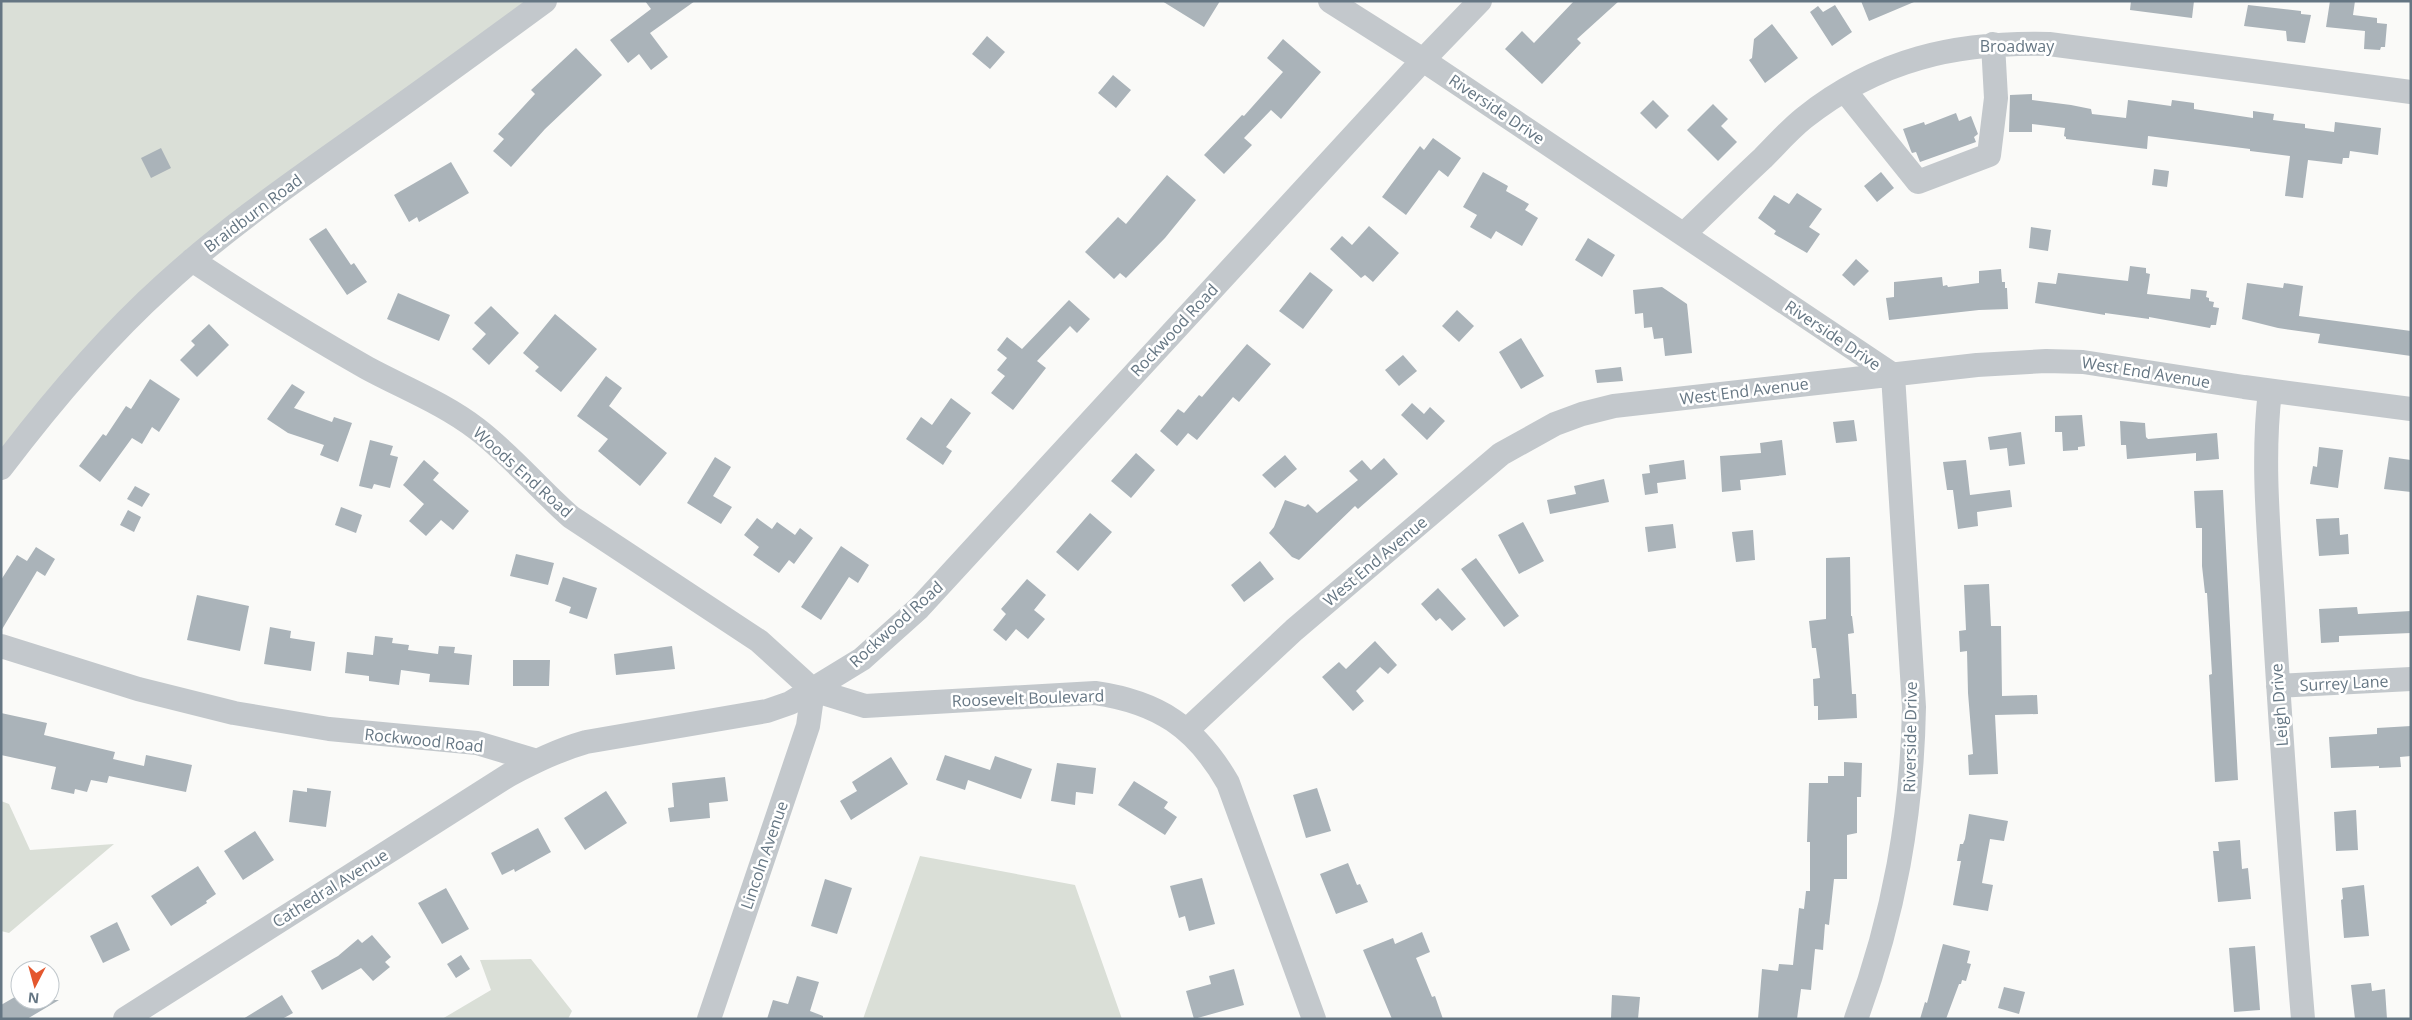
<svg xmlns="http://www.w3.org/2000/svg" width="2412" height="1020" font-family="'Open Sans',sans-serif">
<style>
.green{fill:#dadfd7}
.building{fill:#aab3b9}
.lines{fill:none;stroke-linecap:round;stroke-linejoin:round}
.minor{stroke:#c3c8cc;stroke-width:24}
.labels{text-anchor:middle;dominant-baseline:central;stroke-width:5;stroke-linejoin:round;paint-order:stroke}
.street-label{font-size:16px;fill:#657683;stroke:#fff}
</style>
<rect width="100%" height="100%" fill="#fafaf8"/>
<!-- green -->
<path class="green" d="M 1,1 L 527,1 L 131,315 L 1,478 Z
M 1,801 L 9,804 L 30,850 L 114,844 L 9,933 L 1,931 Z
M 920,856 L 1075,885 L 1122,1019 L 863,1019 Z
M 531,959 L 572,1011 L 568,1019 L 442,1019 L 491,990 L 480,960 Z"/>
<!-- building -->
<path class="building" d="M 645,1 L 695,1 L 650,33 L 668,57 L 651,70 L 639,54 L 628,63 L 610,40 L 651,9 Z
M 1162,1 L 1220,1 L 1204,27 Z
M 1574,1 L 1619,1 L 1577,39 L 1581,43 L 1542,84 L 1505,49 L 1522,31 L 1534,43 Z
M 1861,1 L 1914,1 L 1914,2 L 1869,21 Z
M 2131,1 L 2194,1 L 2192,18 L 2130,10 Z
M 2330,1 L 2355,1 L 2353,15 L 2377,18 L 2377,23 L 2387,24 L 2385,47 L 2381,47 L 2380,50 L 2364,49 L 2365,31 L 2326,27 Z
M 1835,5 L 1852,32 L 1832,46 L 1810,12 L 1818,6 L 1823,12 Z
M 2248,5 L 2301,11 L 2301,14 L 2311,15 L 2305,43 L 2287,41 L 2286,31 L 2244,26 Z
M 1772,24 L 1798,58 L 1765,83 L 1749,60 L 1752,58 L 1754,39 Z
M 987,36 L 1005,52 L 990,69 L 972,54 Z
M 1283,39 L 1321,72 L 1281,119 L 1271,110 L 1244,138 L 1252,145 L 1224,174 L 1204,155 L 1242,115 L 1244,116 L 1283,72 L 1267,58 Z
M 576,48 L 602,75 L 545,129 L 511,167 L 493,151 L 504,139 L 498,134 L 535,94 L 531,90 Z
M 1113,75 L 1131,90 L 1116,108 L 1098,93 Z
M 2032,94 L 2032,100 L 2071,105 L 2091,109 L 2092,114 L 2126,118 L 2128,100 L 2171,106 L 2172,100 L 2194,103 L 2194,109 L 2253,118 L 2253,111 L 2274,114 L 2273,120 L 2305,124 L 2305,128 L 2334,132 L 2335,122 L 2381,128 L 2378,155 L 2350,151 L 2349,158 L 2343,158 L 2342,164 L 2308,160 L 2303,198 L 2285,196 L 2290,156 L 2250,151 L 2250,149 L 2148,136 L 2147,149 L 2066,139 L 2066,137 L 2064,136 L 2065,128 L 2032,124 L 2032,132 L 2009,132 L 2010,95 Z
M 1653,100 L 1669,116 L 1656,129 L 1640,113 Z
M 1713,104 L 1728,119 L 1721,126 L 1737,142 L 1718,161 L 1687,130 Z
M 1956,113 L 1959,121 L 1971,116 L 1978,134 L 1974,137 L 1976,142 L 1920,162 L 1916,152 L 1912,153 L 1911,151 L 1903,129 L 1924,122 L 1925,125 Z
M 1433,138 L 1461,158 L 1448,177 L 1439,170 L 1406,215 L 1382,197 L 1420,146 L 1424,150 Z
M 161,148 L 171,168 L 151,178 L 141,158 Z
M 451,162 L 469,193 L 419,222 L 417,217 L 409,222 L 394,195 Z
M 2154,169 L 2169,171 L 2167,187 L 2152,185 Z
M 1483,172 L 1508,186 L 1506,191 L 1529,204 L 1525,210 L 1538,218 L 1522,246 L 1496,231 L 1491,239 L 1470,227 L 1477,215 L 1463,207 Z
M 1881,172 L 1894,188 L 1877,202 L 1864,186 Z
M 1167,175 L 1196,200 L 1165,238 L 1126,278 L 1120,273 L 1114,279 L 1085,252 L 1118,217 L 1126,224 Z
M 1797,193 L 1822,209 L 1809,227 L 1820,234 L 1807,253 L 1774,234 L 1776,231 L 1758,218 L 1774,195 L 1789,204 Z
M 1369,226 L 1399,253 L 1373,282 L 1365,275 L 1361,278 L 1330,249 L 1342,236 L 1352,245 Z
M 2031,227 L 2051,230 L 2048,251 L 2029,248 Z
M 326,228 L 351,265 L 354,263 L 367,282 L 347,295 L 309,239 Z
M 1588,238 L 1615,255 L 1602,277 L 1575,260 Z
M 1856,259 L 1869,271 L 1854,286 L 1842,275 Z
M 2130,266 L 2146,268 L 2146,273 L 2150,274 L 2147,294 L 2190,299 L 2191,289 L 2207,291 L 2206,297 L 2209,298 L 2209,301 L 2214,302 L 2213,307 L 2219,308 L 2216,325 L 2211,325 L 2210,328 L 2149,317 L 2149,319 L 2105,313 L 2105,315 L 2035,303 L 2038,282 L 2056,284 L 2058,273 L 2128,281 Z
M 2001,269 L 2002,282 L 2005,282 L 2005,288 L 2007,288 L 2008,309 L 1979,310 L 1889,320 L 1886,298 L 1894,297 L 1894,282 L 1942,277 L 1943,286 L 1947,285 L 1948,287 L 1979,283 L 1979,271 Z
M 1310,272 L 1333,290 L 1303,329 L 1279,311 Z
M 2247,283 L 2283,288 L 2284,283 L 2303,286 L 2299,316 L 2411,331 L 2411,356 L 2318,343 L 2320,334 L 2278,328 L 2242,319 Z
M 1662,287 L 1687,304 L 1692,353 L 1665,356 L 1663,338 L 1654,339 L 1652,327 L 1644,328 L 1643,313 L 1635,314 L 1633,290 Z
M 398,293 L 450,315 L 439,341 L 387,319 Z
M 1069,300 L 1090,319 L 1077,333 L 1070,326 L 1037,361 L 1046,368 L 1013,410 L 991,393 L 1005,376 L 997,370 L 1007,358 L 997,350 L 1007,337 L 1022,349 Z
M 491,306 L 519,333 L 489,365 L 472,349 L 486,334 L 474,323 Z
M 1457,310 L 1474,326 L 1459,342 L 1442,326 Z
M 555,314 L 597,349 L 561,392 L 535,371 L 539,367 L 523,353 Z
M 209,324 L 229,345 L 197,377 L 180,360 L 195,345 L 191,341 Z
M 1521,338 L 1544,376 L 1521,389 L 1499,352 Z
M 1247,344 L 1271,364 L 1239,402 L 1233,397 L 1197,440 L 1188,433 L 1177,446 L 1160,431 L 1178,409 L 1184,413 L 1199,395 L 1202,397 Z
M 1403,355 L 1417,371 L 1399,386 L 1385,370 Z
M 1621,367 L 1623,381 L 1597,383 L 1595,370 Z
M 606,376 L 622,388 L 609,406 L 667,453 L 640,486 L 598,451 L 608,439 L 577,416 Z
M 150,379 L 180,399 L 159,432 L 152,427 L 142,444 L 132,438 L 100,482 L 79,466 L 103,434 L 106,436 L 126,406 L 131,409 Z
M 292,384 L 305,392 L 294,408 L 332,422 L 334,417 L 352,423 L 338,462 L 320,455 L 324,445 L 288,433 L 267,419 Z
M 951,398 L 971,413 L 946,447 L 952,451 L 943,465 L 906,439 L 921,417 L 932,425 Z
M 1412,403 L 1424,414 L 1430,407 L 1445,421 L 1427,440 L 1401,415 Z
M 2082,415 L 2085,446 L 2078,447 L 2078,450 L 2063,451 L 2062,432 L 2055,432 L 2055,416 Z
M 1854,420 L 1857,441 L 1836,443 L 1833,422 Z
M 2120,421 L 2145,423 L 2146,437 L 2148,439 L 2217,433 L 2219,459 L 2196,461 L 2196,453 L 2127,459 L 2126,445 L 2121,445 Z
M 2021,432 L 2025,464 L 2009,466 L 2007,448 L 1990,450 L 1988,437 Z
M 370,440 L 393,446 L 390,455 L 398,457 L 390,488 L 374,484 L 372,489 L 359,486 Z
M 1782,440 L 1786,475 L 1740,480 L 1741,490 L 1722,492 L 1720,456 L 1761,453 L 1760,443 Z
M 2319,447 L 2343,450 L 2338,488 L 2310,484 L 2313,466 L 2317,467 Z
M 1136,453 L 1155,470 L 1131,498 L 1111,481 Z
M 1285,455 L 1297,469 L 1275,488 L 1262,475 Z
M 715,457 L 731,467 L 713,496 L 732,507 L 721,524 L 687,503 Z
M 2389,457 L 2411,460 L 2411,492 L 2384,489 Z
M 1384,458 L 1398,474 L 1358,509 L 1355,506 L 1299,560 L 1292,557 L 1269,533 L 1274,527 L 1285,500 L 1305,507 L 1308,504 L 1317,513 L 1358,480 L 1349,471 L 1362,460 L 1371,470 Z
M 424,460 L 439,473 L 433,480 L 469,511 L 453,530 L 441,520 L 426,536 L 409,521 L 424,504 L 403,485 Z
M 1684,460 L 1686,479 L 1657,483 L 1658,493 L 1645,495 L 1642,474 L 1650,473 L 1649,465 Z
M 1966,460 L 1970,495 L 2010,490 L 2012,507 L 1977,512 L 1978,526 L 1958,529 L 1953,490 L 1947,490 L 1943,462 Z
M 1604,479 L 1609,502 L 1550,514 L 1547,500 L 1576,494 L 1574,486 Z
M 135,486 L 150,494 L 142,507 L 127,499 Z
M 2223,490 L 2238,780 L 2215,782 L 2209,675 L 2212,674 L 2207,593 L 2205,593 L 2202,566 L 2202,528 L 2196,528 L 2194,491 Z
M 341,507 L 362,515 L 356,533 L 335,525 Z
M 128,510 L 141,517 L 134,532 L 120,525 Z
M 1090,513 L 1112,532 L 1078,571 L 1056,552 Z
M 757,518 L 772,529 L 777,522 L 795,535 L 800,528 L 813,538 L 794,564 L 789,560 L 779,573 L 753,555 L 759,547 L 744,535 Z
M 2339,518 L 2340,535 L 2348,534 L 2349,554 L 2319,556 L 2316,519 Z
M 1523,522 L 1544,561 L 1519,574 L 1498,535 Z
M 1673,524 L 1676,548 L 1648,552 L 1645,527 Z
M 1753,530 L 1755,560 L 1736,562 L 1732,532 Z
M 841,546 L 869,565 L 858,583 L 849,577 L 821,620 L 801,607 Z
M 36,547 L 55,559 L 45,576 L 37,571 L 1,631 L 1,580 L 17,555 L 27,561 Z
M 516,554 L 554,563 L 548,585 L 510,576 Z
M 1850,557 L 1851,616 L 1852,616 L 1854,633 L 1848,634 L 1852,694 L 1856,694 L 1857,718 L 1818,720 L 1818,706 L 1814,706 L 1813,679 L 1820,678 L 1816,648 L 1812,648 L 1809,621 L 1826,619 L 1826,558 Z
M 1476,558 L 1519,616 L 1504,627 L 1461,569 Z
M 1260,561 L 1274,579 L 1244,602 L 1231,585 Z
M 563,577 L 597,588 L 587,619 L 569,613 L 571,607 L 555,601 Z
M 1027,579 L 1046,595 L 1034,610 L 1045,619 L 1028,639 L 1016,629 L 1006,641 L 993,630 L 1006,614 L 1001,609 Z
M 1989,584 L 1991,626 L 2001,626 L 2002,696 L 2037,695 L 2038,714 L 1995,715 L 1998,774 L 1969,775 L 1968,755 L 1973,754 L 1968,693 L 1967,651 L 1960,652 L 1959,631 L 1966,630 L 1964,585 Z
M 1438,588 L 1466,619 L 1452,631 L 1440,618 L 1436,621 L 1421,604 Z
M 197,595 L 249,606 L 240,651 L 187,640 Z
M 2357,607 L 2358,614 L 2411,611 L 2411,633 L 2339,636 L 2339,642 L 2321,643 L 2319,609 Z
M 270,627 L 291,631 L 290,638 L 315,642 L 311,671 L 264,664 Z
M 375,636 L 393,638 L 392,643 L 409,645 L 408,650 L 438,654 L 439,646 L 455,647 L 454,653 L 472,655 L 469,685 L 429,682 L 430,674 L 401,670 L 399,685 L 369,681 L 369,676 L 345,673 L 347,652 L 373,655 Z
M 1375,641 L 1397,665 L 1388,674 L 1380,667 L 1356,691 L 1364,701 L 1353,711 L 1322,677 L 1339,662 L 1346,669 Z
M 672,646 L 675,669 L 616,675 L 614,654 Z
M 513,660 L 550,660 L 549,686 L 513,686 Z
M 1,713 L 47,723 L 44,735 L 115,752 L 113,759 L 144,766 L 146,755 L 192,765 L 186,792 L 109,776 L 107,783 L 91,780 L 87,792 L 75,789 L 74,794 L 51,789 L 56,767 L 1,755 Z
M 2411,726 L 2411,756 L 2400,757 L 2401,767 L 2379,768 L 2379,766 L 2331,768 L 2329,737 L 2377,734 L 2377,728 Z
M 945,755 L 990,770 L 995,756 L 1032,769 L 1021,799 L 968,780 L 965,790 L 936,780 Z
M 891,757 L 908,784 L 851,820 L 840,801 L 857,791 L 852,782 Z
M 1844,762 L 1862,763 L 1861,797 L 1857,797 L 1857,833 L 1847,835 L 1847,879 L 1834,879 L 1829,925 L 1825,924 L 1823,950 L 1815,949 L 1811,990 L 1801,989 L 1797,1019 L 1758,1019 L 1762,969 L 1778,971 L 1779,964 L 1793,965 L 1799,908 L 1804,909 L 1806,891 L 1810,891 L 1810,842 L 1807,842 L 1809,783 L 1828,783 L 1828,776 L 1844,776 Z
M 1057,763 L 1096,768 L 1093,794 L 1076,792 L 1075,805 L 1051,801 Z
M 725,777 L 728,801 L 709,803 L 710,818 L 670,822 L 668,808 L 674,807 L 672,783 Z
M 1134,781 L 1168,802 L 1164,808 L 1177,817 L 1165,835 L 1118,805 Z
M 307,788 L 331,791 L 326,827 L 289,822 L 293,790 L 307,792 Z
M 1317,788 L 1331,831 L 1306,838 L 1293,795 Z
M 606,791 L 627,823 L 585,850 L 564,818 Z
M 2356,810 L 2358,850 L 2336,851 L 2334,812 Z
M 1969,814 L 2008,821 L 2004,841 L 1990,839 L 1982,883 L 1993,885 L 1988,911 L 1953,905 L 1961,861 L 1957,861 L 1960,844 L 1963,844 L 1965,839 Z
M 538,828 L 551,852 L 515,872 L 514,869 L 502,875 L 491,853 Z
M 255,831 L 274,860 L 243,880 L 224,851 Z
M 2240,840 L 2242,869 L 2248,868 L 2251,899 L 2218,902 L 2213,851 L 2219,851 L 2218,842 Z
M 1348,863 L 1357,885 L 1360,884 L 1368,902 L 1336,914 L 1320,874 Z
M 198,866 L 216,894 L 206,901 L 207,903 L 171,926 L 151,896 Z
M 1202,878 L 1215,924 L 1189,931 L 1185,916 L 1179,918 L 1170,886 Z
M 825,879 L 852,888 L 837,934 L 811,926 Z
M 2364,885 L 2369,936 L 2344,938 L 2341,900 L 2343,899 L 2342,888 Z
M 446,888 L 469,929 L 442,944 L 418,903 Z
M 117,922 L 130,950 L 103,963 L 90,936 Z
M 1422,932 L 1430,952 L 1416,958 L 1432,997 L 1435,996 L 1443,1019 L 1392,1019 L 1363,950 L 1393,938 L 1395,944 Z
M 372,935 L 391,957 L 385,962 L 390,967 L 373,981 L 361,968 L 322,990 L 311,971 L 338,956 L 358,939 L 362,943 Z
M 1943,944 L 1970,951 L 1967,963 L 1971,964 L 1966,981 L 1962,980 L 1961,984 L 1959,984 L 1946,1019 L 1920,1019 L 1925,1002 L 1927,1003 Z
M 2255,946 L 2260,1010 L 2234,1012 L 2229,948 Z
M 461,955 L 470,969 L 456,978 L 447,964 Z
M 1234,969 L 1244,1005 L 1194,1019 L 1186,991 L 1211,984 L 1209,976 Z
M 797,976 L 819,982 L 810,1011 L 823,1016 L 823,1019 L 767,1019 L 773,1000 L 788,1004 Z
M 2371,983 L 2372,991 L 2385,989 L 2387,1019 L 2355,1019 L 2351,985 Z
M 2004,987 L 2025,992 L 2019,1014 L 1998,1008 Z
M 20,994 L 20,1000 L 59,1000 L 27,1019 L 1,1019 L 1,1005 Z
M 282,995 L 293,1013 L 282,1019 L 243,1019 Z
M 1612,995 L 1640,997 L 1638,1019 L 1611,1018 Z"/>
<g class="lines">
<!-- minor -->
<path class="minor" d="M 1330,1 L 1423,60 L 1893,375 L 1914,707 C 1912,816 1894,916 1856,1019
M 1845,91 L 1918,182 L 1989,155 L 1996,98 L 1993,44
M 1684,234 C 1710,209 1736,183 1763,158 C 1776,145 1789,130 1804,118 C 1878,59 1956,42 2049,44 L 2411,92
M 192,260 C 249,298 307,334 367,368 C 404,388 443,403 477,429 C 511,455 539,489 571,517 L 759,641 L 813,690 L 865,706 L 1095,693 C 1158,702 1196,727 1228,783 L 1314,1019
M 2270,391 C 2261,466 2270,542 2274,618 C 2282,752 2292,885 2303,1019
M 1,468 C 51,402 103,340 164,285 C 226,228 296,180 365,131 C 425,89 485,45 545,1
M 1,646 L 138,689 L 234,713 L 329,729 L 477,743 L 537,761
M 2278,686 L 2411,679
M 1187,730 L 1294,630 L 1501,454 L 1555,424 L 1582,414 L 1614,406 L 1977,365 L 2046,361 L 2083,362 L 2244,387 L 2411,409
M 125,1019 L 509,775 C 534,762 558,750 586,742 L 767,711 L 790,703 L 862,659 L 919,608 L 1423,60 L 1480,1
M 709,1019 L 808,726 L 813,690"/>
</g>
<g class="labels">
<!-- street labels -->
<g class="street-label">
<text x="2017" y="46">Broadway</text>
<text transform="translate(1497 109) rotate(34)">Riverside Drive</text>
<text transform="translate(253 213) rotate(-37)">Braidburn Road</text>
<text transform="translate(1174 330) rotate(-47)">Rockwood Road</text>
<text transform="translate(1833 335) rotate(34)">Riverside Drive</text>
<text transform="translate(2146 372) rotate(9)">West End Avenue</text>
<text transform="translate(1744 391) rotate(-7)">West End Avenue</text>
<text transform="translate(523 472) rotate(42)">Woods End Road</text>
<text transform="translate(1375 561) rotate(-40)">West End Avenue</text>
<text transform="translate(896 624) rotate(-42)">Rockwood Road</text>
<text transform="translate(2344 683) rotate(-3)">Surrey Lane</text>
<text transform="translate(1028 698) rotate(-2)">Roosevelt Boulevard</text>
<text transform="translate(2279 705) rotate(-94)">Leigh Drive</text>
<text transform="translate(1910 737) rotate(-89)">Riverside Drive</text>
<text transform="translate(424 740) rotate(6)">Rockwood Road</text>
<text transform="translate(764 855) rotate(-71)">Lincoln Avenue</text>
<text transform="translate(330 888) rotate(-32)">Cathedral Avenue</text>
</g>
</g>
<!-- border -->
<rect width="2412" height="1020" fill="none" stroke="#657683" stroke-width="5"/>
<!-- north arrow -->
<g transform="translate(35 985) rotate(186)"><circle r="24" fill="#ffffff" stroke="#c1c8cd"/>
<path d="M0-4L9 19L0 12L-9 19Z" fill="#e4572e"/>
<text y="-8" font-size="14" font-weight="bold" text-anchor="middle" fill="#657683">N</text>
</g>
</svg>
